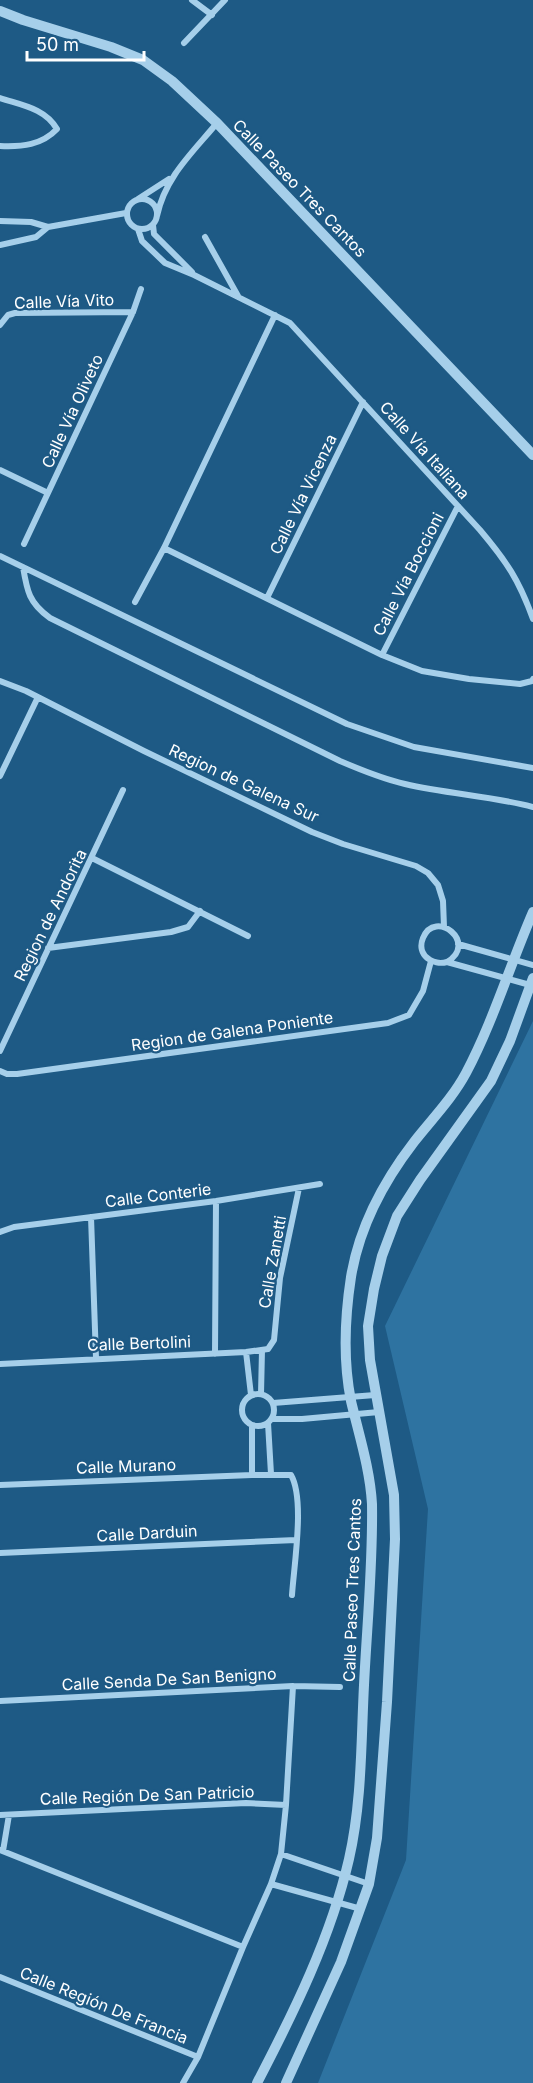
<svg xmlns="http://www.w3.org/2000/svg" width="533" height="2083" font-family="Inter,sans-serif">
<style>
.green{fill:#2e73a1}
.lines{fill:none;stroke-linecap:round;stroke-linejoin:round}
.minor{stroke:#a6cfea;stroke-width:6}
.tertiary{stroke:#a6cfea;stroke-width:10}
.labels{text-anchor:middle;dominant-baseline:central;stroke-width:4.5;stroke-linejoin:round;paint-order:stroke}
.street-label{font-size:16px;fill:#fff;stroke:#1e5a85}
</style>
<rect width="100%" height="100%" fill="#1e5a85"/>
<!-- green -->
<path class="green" d="M 533,1021 L 533,2083 L 318,2083 L 406,1860 L 428,1509 L 385,1326 Z"/>
<g class="lines">
<!-- minor -->
<path class="minor" d="M 192,0 L 212,15
M 184,43 L 225,0
M 0,98 C 21,105 45,108 57,129 C 42,145 22,147 0,146
M127 214a15 15 0 1 1 30 0a15 15 0 1 1-30 0Z
M 138,199 L 169,179
M 157,216 C 165,177 193,152 217,123
M 0,221 L 31,222 L 48,227
M 153,225 L 154,234 L 192,272
M 138,229 L 142,241 L 165,263 L 194,275 L 290,323 L 480,530 C 507,562 519,580 533,619
M 205,237 L 238,296
M 0,245 L 36,237 L 48,227 L 126,213
M 0,325 L 8,315 L 15,313 L 133,312
M 0,470 L 48,493
M 24,544 L 133,312 L 141,289
M 164,548 L 382,655 L 422,671 L 469,679 L 520,684 L 532,681 L 533,679
M 0,556 L 347,724 L 414,747 L 533,768
M 23,567 C 27,591 29,603 50,618 L 340,761 C 361,770 383,779 405,784 C 448,794 491,796 533,807
M 267,598 L 363,402
M 135,602 L 164,548 L 275,315
M 382,655 L 458,506
M 0,681 L 26,691 L 144,751 L 312,832 L 343,844 L 416,866 L 428,873 L 438,885 L 443,901 L 444,927
M 0,776 L 38,697
M 92,858 L 248,936
M 458,944 L 533,965
M 48,948 L 171,932 L 188,927 L 200,911
M 447,962 C 479,943 435,908 423,938 C 416,955 433,966 447,962 L 530,985
M 0,1051 L 123,790
M 0,1071 L 7,1074 L 17,1074 L 388,1023 L 409,1015 L 423,991 L 431,961
M 91,1217 L 96,1358
M 0,1232 L 14,1227 L 216,1201 L 320,1184
M 246,1352 L 251,1395
M 215,1354 L 216,1201
M 0,1364 L 246,1352 L 268,1349 L 274,1340 L 280,1278 L 299,1188
M242 1410a16 16 0 1 1 32 0a16 16 0 1 1-32 0Z
M 261,1394 L 262,1350
M 273,1403 L 375,1395
M 272,1419 L 302,1419 L 379,1412
M 268,1423 L 271,1474
M 252,1475 L 252,1425
M 0,1485 L 252,1475 L 291,1475 C 305,1499 294,1565 292,1595
M 0,1553 L 296,1540
M 0,1701 L 293,1686 L 340,1687
M 0,1815 L 246,1803 L 286,1805
M 0,1850 L 243,1947
M 3,1851 L 9,1815
M 281,1854 L 369,1884
M 271,1884 L 361,1909
M 0,1977 L 198,2057
M 183,2083 L 198,2057 L 243,1947 L 271,1884 L 281,1854 L 286,1805 L 293,1686"/>
<!-- tertiary -->
<path class="tertiary" d="M 0,11 L 23,20 L 111,47 L 143,60 L 172,81 L 217,123 L 533,455
M 257,2083 C 294,2012 331,1937 349,1859 C 362,1802 361,1743 364,1685 C 367,1625 373,1564 372,1504 C 370,1469 359,1435 351,1401 C 343,1361 345,1316 351,1277 C 359,1228 384,1181 414,1142 C 432,1119 452,1099 466,1073 C 493,1022 510,965 533,912
M 286,2083 L 341,1962 L 369,1884 L 377,1838 L 387,1702 L 395,1539 L 394,1495 L 370,1360 L 368,1326 L 374,1289 L 382,1256 L 397,1216 L 420,1180 L 491,1081 L 510,1041 L 533,978"/>
</g>
<g class="labels">
<!-- street labels -->
<g class="street-label">
<text transform="translate(300 188) rotate(46)">Calle Paseo Tres Cantos</text>
<text transform="translate(64 301) rotate(-2)">Calle Vía Vito</text>
<text transform="translate(72 411) rotate(-65)">Calle Vía Oliveto</text>
<text transform="translate(425 450) rotate(48)">Calle Vía Italiana</text>
<text transform="translate(303 494) rotate(-64)">Calle Vía Vicenza</text>
<text transform="translate(408 574) rotate(-63)">Calle Vía Boccioni</text>
<text transform="translate(244 783) rotate(25)">Region de Galena Sur</text>
<text transform="translate(50 915) rotate(-64)">Region de Andorita</text>
<text transform="translate(232 1031) rotate(-8)">Region de Galena Poniente</text>
<text transform="translate(158 1195) rotate(-7)">Calle Conterie</text>
<text transform="translate(272 1262) rotate(-80)">Calle Zanetti</text>
<text transform="translate(139 1343) rotate(-2)">Calle Bertolini</text>
<text transform="translate(126 1466) rotate(-2)">Calle Murano</text>
<text transform="translate(147 1533) rotate(-3)">Calle Darduin</text>
<text transform="translate(352 1590) rotate(-88)">Calle Paseo Tres Cantos</text>
<text transform="translate(169 1679) rotate(-3)">Calle Senda De San Benigno</text>
<text transform="translate(147 1795) rotate(-2)">Calle Región De San Patricio</text>
<text transform="translate(104 2005) rotate(22)">Calle Región De Francia</text>
</g>
</g>
<!-- scale -->
<path d="M27 51v9h117v-9" fill="none" stroke="#ffffff" stroke-width="3"/>
<text x="36" y="51" font-size="18" fill="#ffffff" stroke="#1e5a85" stroke-width="4.5" paint-order="stroke">50 m</text>
</svg>
